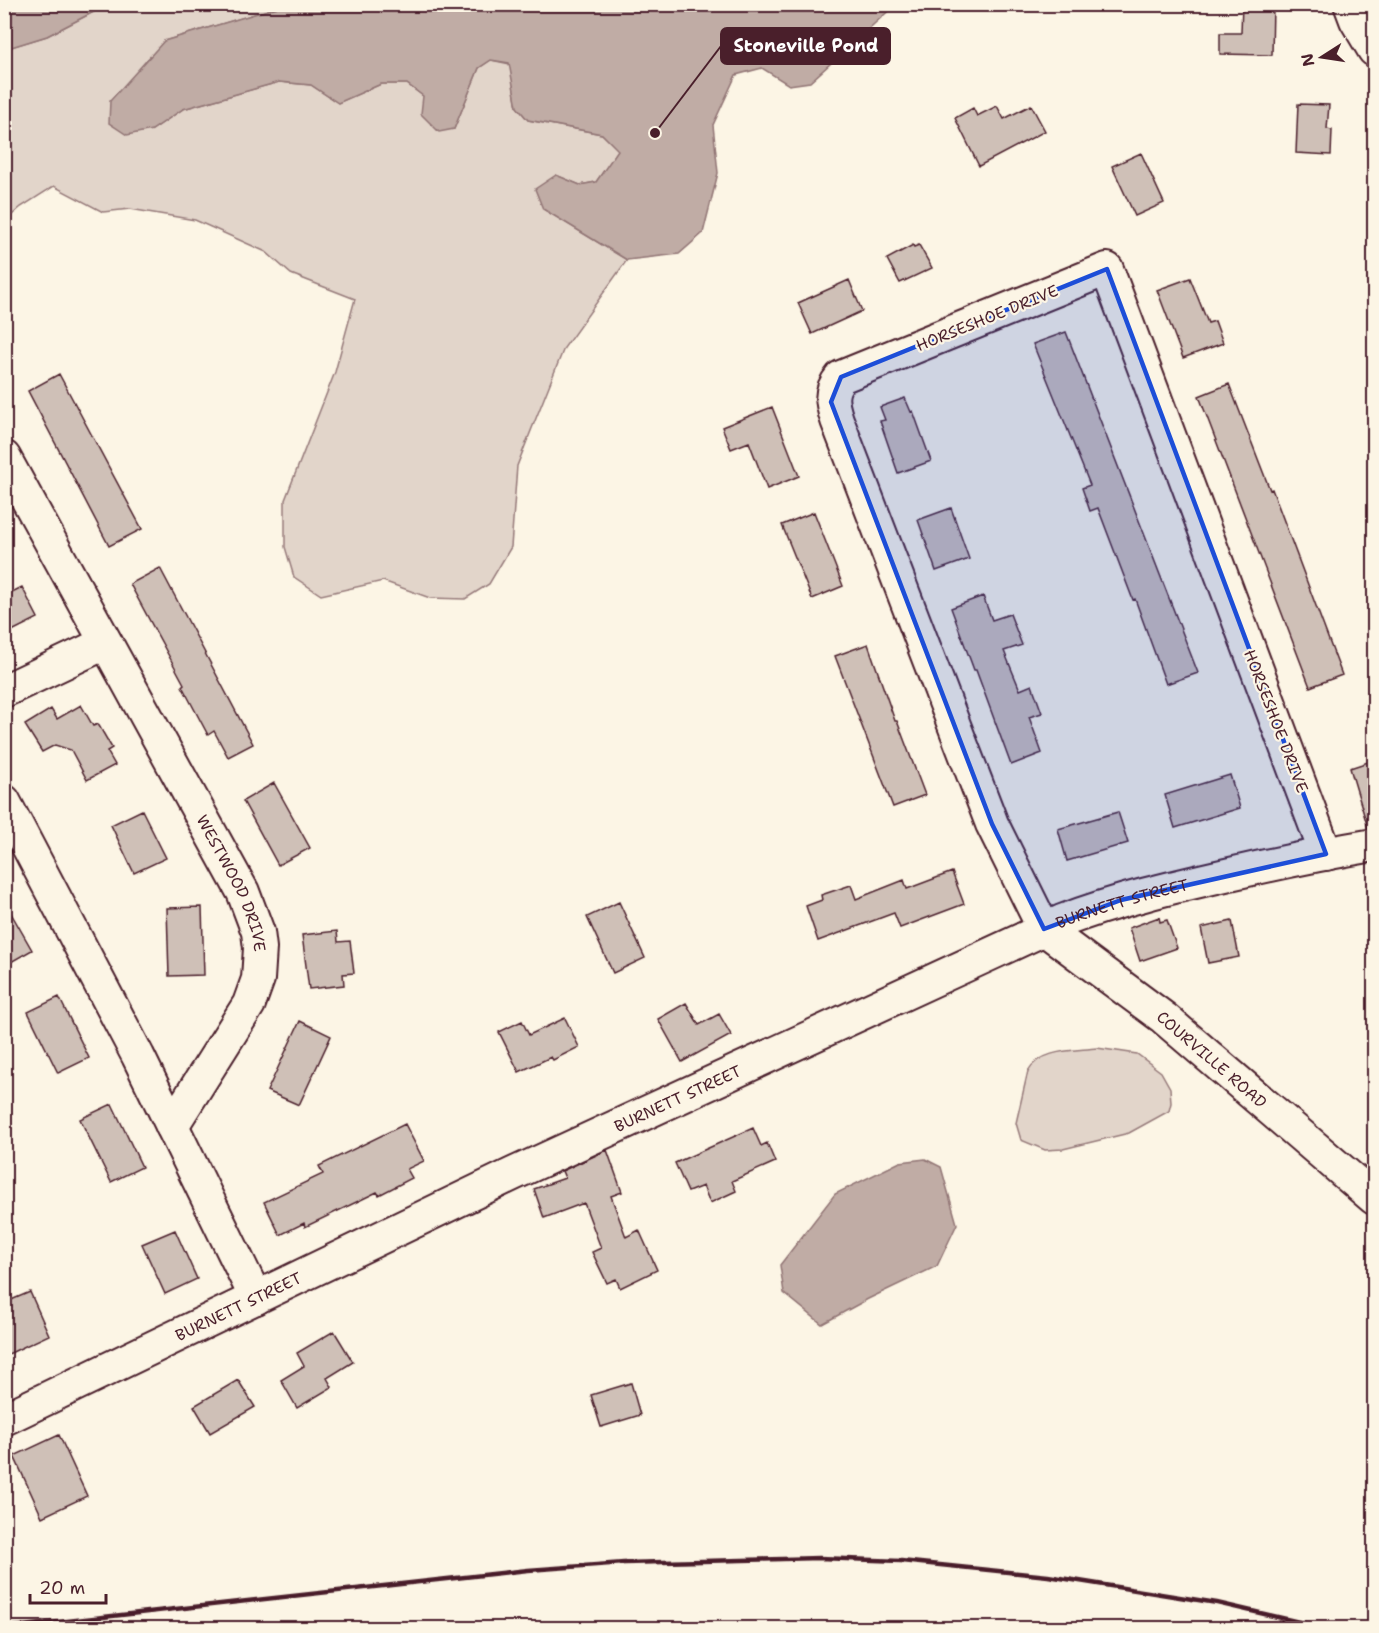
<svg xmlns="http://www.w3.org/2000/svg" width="1379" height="1633" font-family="'Shantell Sans',sans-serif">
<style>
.green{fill:#e2d5ca;stroke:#967a7a;stroke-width:1.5}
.water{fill:#c0aca5;stroke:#917474;stroke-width:1.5}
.building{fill:#cfc0b7;stroke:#4a1f2b;stroke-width:1.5}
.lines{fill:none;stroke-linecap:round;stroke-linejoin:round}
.minor-casing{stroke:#4a1f2b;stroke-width:36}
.minor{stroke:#fcf5e5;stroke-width:32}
.rail{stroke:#4a1f2b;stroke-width:4.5}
.marked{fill:#1d4ed8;fill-opacity:0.2;stroke:#1d4ed8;stroke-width:4.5;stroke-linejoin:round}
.labels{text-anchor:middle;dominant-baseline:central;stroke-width:4.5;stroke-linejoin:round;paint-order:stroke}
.street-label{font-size:16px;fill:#4a1f2b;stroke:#fcf5e5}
.leader{fill:none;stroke:#4a1f2b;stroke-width:2}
.callout-dot{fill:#4a1f2b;stroke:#fcf5e5;stroke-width:2}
.callout{fill:#4a1f2b;stroke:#4a1f2b;stroke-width:2}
.callout-label{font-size:18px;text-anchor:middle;font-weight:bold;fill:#fff}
</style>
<rect width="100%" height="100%" fill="#fcf5e5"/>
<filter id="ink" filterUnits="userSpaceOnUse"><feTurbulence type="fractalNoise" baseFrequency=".0167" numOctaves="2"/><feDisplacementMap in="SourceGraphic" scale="12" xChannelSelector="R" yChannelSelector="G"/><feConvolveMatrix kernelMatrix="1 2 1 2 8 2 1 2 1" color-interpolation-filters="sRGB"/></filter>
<g filter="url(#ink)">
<!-- green -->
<path class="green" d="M 107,5 L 285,5 L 164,41 L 152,130 L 183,109 L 279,82 L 311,85 L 338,103 L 381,84 L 407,84 L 423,96 L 454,129 L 479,68 L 491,60 L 510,64 L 517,107 L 528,120 L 602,134 L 619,150 L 596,182 L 580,185 L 556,175 L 543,209 L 627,260 L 564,348 L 517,466 L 511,547 L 489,584 L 465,599 L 430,598 L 383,581 L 321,595 L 294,577 L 285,547 L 285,500 L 335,372 L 355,299 L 291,274 L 266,252 L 195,220 L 130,209 L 103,212 L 54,186 L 21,207 L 5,221 L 4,49 L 47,36 Z
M 1097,1048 L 1137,1054 L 1161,1072 L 1170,1088 L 1171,1103 L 1169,1111 L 1129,1133 L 1063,1149 L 1045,1150 L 1021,1140 L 1016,1123 L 1028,1071 C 1040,1049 1074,1051 1097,1048 Z"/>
<!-- water -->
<path class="water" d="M 5,4 L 107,4 L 107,5 L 47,36 L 5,49 Z
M 285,5 L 285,4 L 895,5 L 810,82 L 789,85 L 762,68 L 736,75 L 713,125 L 718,173 L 703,233 L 679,254 L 627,260 L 543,209 L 535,189 L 556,175 L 580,185 L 596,182 L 618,150 L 602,134 L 528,120 L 517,107 L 509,63 L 491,60 L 479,68 L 454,129 L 439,132 L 421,114 L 423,96 L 407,84 L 381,84 L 338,103 L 311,85 L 279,82 L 183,109 L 152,130 L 127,135 L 109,123 L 110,101 L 164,41 Z
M 925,1159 L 941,1167 L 957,1224 L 937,1266 L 868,1299 L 822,1324 L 784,1293 L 780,1265 L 835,1194 L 900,1162 Z"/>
<!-- building -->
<path class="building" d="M 1242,4 L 1273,5 L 1272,55 L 1220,54 L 1220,33 L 1241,33 Z
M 1298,104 L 1329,105 L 1327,129 L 1332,130 L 1331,155 L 1296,153 Z
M 1031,105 L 1045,131 L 979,166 L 955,118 L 973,108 L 977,116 L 997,106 L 1004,119 Z
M 1141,153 L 1164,203 L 1135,216 L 1112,166 Z
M 913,245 L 914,247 L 919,245 L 932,268 L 900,283 L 887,259 Z
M 1190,278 L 1208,323 L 1215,321 L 1223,343 L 1183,358 L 1157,290 Z
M 849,280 L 862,311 L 812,334 L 798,303 Z
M 1066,332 L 1198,673 L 1166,684 L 1135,599 L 1133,600 L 1098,508 L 1090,511 L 1082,488 L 1090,485 L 1033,344 Z
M 59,374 L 142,529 L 109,546 L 28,391 Z
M 1229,384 L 1270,490 L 1272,489 L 1342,675 L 1310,687 L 1199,396 Z
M 905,398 L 911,412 L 913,411 L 931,461 L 898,473 L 880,421 L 885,420 L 880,407 Z
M 772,407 L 799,476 L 767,489 L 749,442 L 731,449 L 722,427 Z
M 951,508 L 969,559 L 936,571 L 918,520 Z
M 814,512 L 843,586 L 812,599 L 782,525 Z
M 160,568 L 253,744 L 228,757 L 214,731 L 208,735 L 182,686 L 184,684 L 130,584 Z
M 22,587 L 38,618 L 4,635 L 4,596 Z
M 983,596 L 992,620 L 1010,614 L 1022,645 L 1004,651 L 1020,690 L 1032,685 L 1042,713 L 1029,717 L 1042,753 L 1011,765 L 976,670 L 974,670 L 951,608 Z
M 868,644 L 895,721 L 897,721 L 925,795 L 893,807 L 835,656 Z
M 81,705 L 93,726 L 98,724 L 112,748 L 107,751 L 115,765 L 87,780 L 71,750 L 55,745 L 42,752 L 25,725 L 51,709 L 57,719 Z
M 1374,760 L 1374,828 L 1368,828 L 1350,768 Z
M 1230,775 L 1240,808 L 1175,828 L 1165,795 Z
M 274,783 L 310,848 L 278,865 L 243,801 Z
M 142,810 L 166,858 L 134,873 L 111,825 Z
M 1118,812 L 1128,843 L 1067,861 L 1058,829 Z
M 952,872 L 964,904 L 900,928 L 894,913 L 818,941 L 806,906 L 822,900 L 821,895 L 851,885 L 856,899 L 904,880 L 907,889 Z
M 4,901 L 32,950 L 4,966 Z
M 619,902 L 645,958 L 613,973 L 587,917 Z
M 202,907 L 204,975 L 169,976 L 167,908 Z
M 1159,917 L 1160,922 L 1167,920 L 1177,948 L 1140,961 L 1129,928 Z
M 1232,921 L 1239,957 L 1208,963 L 1201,928 Z
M 337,931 L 338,942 L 350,941 L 354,973 L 343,974 L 344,985 L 309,989 L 302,935 Z
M 59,997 L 89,1058 L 58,1073 L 28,1012 Z
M 686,1003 L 699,1025 L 719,1014 L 731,1035 L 682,1062 L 658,1019 Z
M 565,1018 L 579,1047 L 553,1060 L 551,1057 L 519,1072 L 499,1032 L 522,1021 L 529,1035 Z
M 300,1021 L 331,1036 L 299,1105 L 267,1091 Z
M 112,1104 L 142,1167 L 111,1182 L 80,1119 Z
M 405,1124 L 424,1161 L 407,1169 L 412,1178 L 379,1195 L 377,1192 L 305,1227 L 304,1223 L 280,1235 L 264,1202 L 323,1174 L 319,1166 Z
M 753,1128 L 761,1146 L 767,1143 L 775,1162 L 732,1181 L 736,1191 L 710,1203 L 703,1186 L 688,1192 L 675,1163 Z
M 607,1150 L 622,1192 L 611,1196 L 626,1237 L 639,1230 L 657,1270 L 620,1288 L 616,1279 L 607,1283 L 592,1252 L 601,1248 L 584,1203 L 544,1218 L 534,1189 L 565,1178 L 562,1171 Z
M 175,1230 L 197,1279 L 165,1294 L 142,1244 Z
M 30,1292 L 49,1335 L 4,1356 L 4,1303 Z
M 334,1331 L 353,1362 L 327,1378 L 332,1387 L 297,1408 L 281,1380 L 304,1366 L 297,1353 Z
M 238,1380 L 255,1407 L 210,1433 L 194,1406 Z
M 631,1383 L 640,1415 L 601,1427 L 591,1395 Z
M 59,1435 L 87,1496 L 42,1517 L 14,1456 Z"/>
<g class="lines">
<!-- minor casing -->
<g class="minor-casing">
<g id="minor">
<path d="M 1350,4 L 1356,20 L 1374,50"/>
<path id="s1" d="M 4,457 L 243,892 L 258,932 L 260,948 L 258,979 L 249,1004 L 172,1126"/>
<path d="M 4,691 L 105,643"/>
<path d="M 4,801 L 138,1056 L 256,1298"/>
<path id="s2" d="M 1326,854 L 1107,269 L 841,377 C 828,392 832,404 837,420 L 992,824 L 1044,929 L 1164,1018 L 1374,1198"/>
<path id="s3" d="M 4,1419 L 513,1174 L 1062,921 C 1117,900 1173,887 1230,874 C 1278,863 1326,853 1374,845"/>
</g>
</g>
<!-- minor -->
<use href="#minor" class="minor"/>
<!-- rail -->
<path class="rail" d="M 4,1628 L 528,1570 L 624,1563 L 819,1558 L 901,1561 L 1048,1576 L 1217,1603 L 1325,1628"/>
</g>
</g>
<!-- marked area -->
<path class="marked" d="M 1107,269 L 1326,854 L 1121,900 L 1044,929 L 992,824 L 831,402 L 841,377 Z"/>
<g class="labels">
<!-- street labels -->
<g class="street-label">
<text transform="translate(987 318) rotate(-22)">HORSESHOE DRIVE</text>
<text transform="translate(1276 721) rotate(69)">HORSESHOE DRIVE</text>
<text stroke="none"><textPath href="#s1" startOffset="484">WESTWOOD DRIVE</textPath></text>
<text stroke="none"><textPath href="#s3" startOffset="1232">BURNETT STREET</textPath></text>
<text stroke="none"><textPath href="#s2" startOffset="1720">COURVILLE ROAD</textPath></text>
<text stroke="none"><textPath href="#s3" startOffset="746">BURNETT STREET</textPath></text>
<text stroke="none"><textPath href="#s3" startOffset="260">BURNETT STREET</textPath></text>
</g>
</g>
<!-- callouts -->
<path class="leader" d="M655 133L721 46"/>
<circle class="callout-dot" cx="655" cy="133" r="6"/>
<rect class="callout" x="721" y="28" width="169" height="36" rx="6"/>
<g class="callout-label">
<text x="806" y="52">Stoneville Pond</text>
</g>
<!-- margin -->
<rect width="1379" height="1633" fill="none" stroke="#fcf5e5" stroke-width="24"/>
<rect x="12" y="12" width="1355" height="1609" fill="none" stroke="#4a1f2b" stroke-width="2" filter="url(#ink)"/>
<!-- north arrow -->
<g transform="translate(1322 57) rotate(258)" stroke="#fcf5e5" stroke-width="4.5" paint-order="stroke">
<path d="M0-4.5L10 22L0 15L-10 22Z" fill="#4a1f2b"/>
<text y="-9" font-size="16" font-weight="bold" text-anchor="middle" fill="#4a1f2b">N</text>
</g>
<!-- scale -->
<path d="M30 1594v9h76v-9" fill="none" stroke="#4a1f2b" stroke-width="3"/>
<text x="39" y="1594" font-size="18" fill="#4a1f2b" stroke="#fcf5e5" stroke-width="4.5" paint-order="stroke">20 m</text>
</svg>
